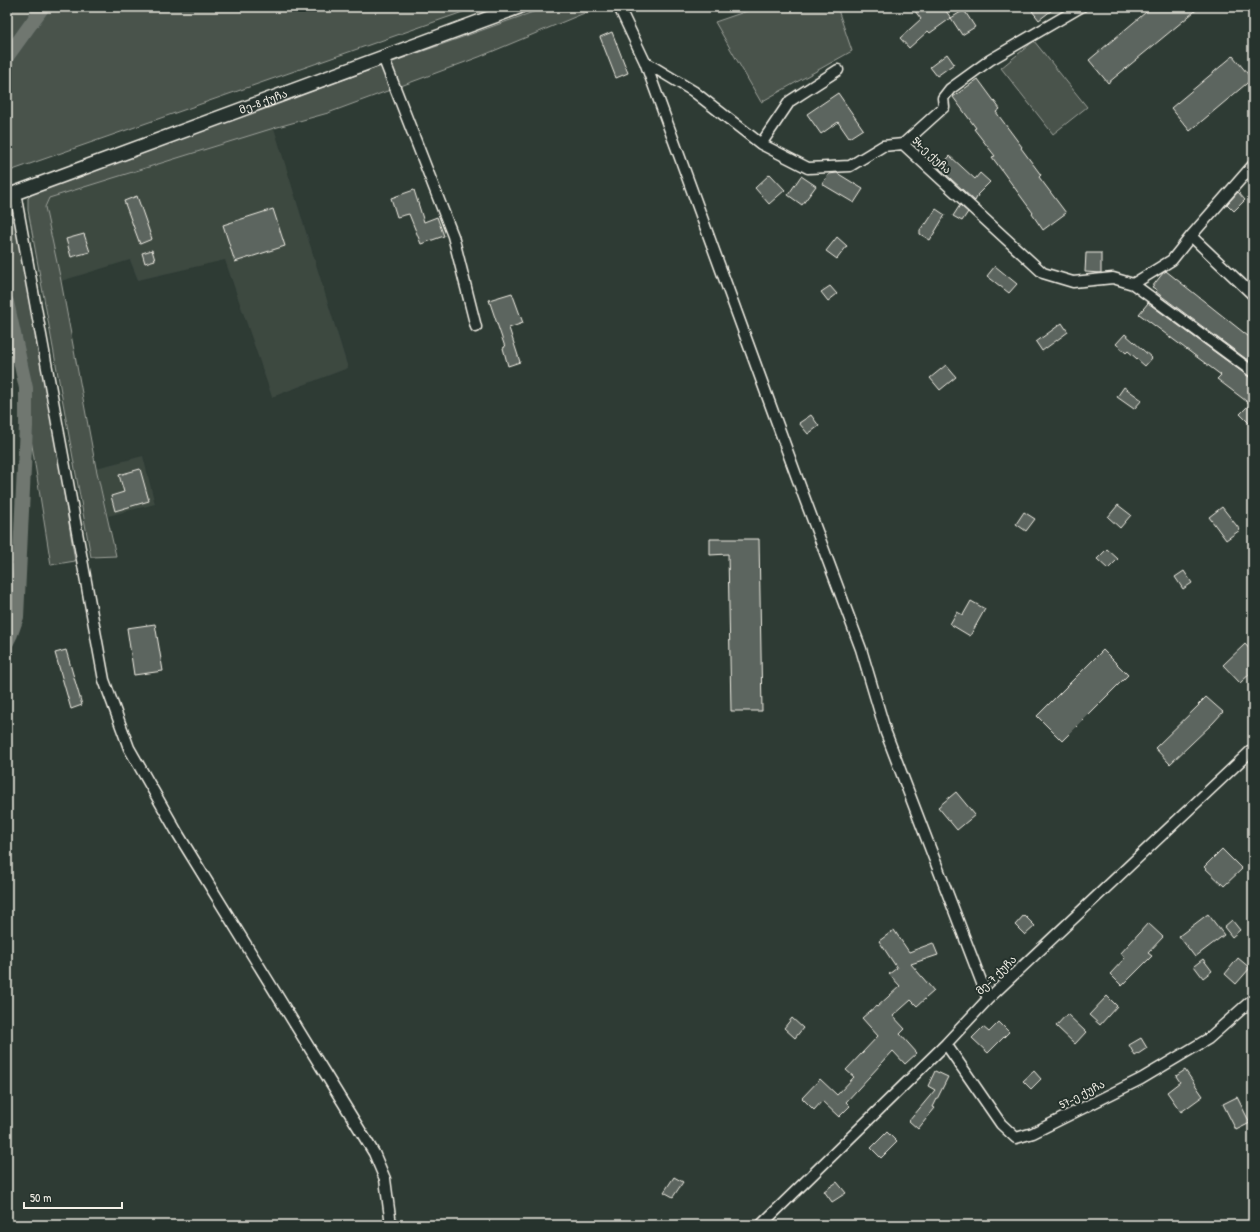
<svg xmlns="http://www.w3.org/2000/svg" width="1260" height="1232" font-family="'Patrick Hand','Noto Sans Georgian',sans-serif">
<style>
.built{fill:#3c4841}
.green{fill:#48524c;stroke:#9ea29a}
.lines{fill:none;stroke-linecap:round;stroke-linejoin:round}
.canal{stroke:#6f7770;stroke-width:14}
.building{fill:#5c655e;stroke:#f4f1e8}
.minor-casing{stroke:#f4f1e8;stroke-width:13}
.tertiary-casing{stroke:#f4f1e8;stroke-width:16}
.minor{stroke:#26332d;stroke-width:10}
.tertiary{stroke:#26332d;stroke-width:13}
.labels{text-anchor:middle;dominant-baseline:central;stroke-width:4;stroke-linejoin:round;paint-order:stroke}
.street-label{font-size:11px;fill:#f4f1e8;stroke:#26332d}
</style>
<rect width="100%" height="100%" fill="#2e3b34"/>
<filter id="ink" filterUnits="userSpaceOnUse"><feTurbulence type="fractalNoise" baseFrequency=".025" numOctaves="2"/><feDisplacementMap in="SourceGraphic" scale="8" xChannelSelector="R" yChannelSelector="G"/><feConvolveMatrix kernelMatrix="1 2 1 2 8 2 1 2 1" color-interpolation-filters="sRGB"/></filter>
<g filter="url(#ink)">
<!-- built -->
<path class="built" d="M 274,128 L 348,368 L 272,397 L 225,260 L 138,280 L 130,260 L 61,281 L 45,207 L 49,198 Z
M 143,456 L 155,504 L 108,516 L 96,468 Z"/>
<!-- green -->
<path class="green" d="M 7,7 L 477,7 L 7,172 Z
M 547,7 L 605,7 L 582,14 L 479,57 L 328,113 L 274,128 L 49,198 L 45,207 L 61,281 L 96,468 L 116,556 L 91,557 L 28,210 L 28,198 L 39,188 Z
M 749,7 L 837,7 L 852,51 L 761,102 L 715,22 L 750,10 Z
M 1034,41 L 1087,107 L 1053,134 L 1001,68 Z
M 19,213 L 75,561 L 51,565 L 7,288 L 7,215 Z"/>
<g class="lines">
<!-- canal -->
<path class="canal" d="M 7,57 L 43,7
M 7,302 L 26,388 L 26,426 L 17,617 L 11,634 L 7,642"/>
</g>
<!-- building -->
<path class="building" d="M 912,7 L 943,7 L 951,18 L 930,33 L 928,31 L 909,48 L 900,38 L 921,19 Z
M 1038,7 L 1056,7 L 1039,20 L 1032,11 Z
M 1152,7 L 1200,7 L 1108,83 L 1089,60 Z
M 964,10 L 975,27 L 962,35 L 951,18 Z
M 612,32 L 628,73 L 616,78 L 600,37 Z
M 947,54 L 954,64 L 937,76 L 930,67 Z
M 1233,56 L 1252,79 L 1190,131 L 1171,108 Z
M 978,79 L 1000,109 L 996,112 L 1022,147 L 1021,148 L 1041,175 L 1039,177 L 1066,213 L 1043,230 L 1032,214 L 1033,213 L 992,157 L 995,156 L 974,129 L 976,128 L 953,97 Z
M 838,93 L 863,129 L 849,138 L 838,122 L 821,134 L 807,114 Z
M 950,156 L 975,179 L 980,173 L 990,182 L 977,195 L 978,195 L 975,201 L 939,168 Z
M 837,173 L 863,189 L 854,203 L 822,184 L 829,174 Z
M 770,174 L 785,190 L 769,204 L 755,188 Z
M 801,176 L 816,186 L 802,205 L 788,195 Z
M 414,190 L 424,222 L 437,217 L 444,236 L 421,244 L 409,214 L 397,217 L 391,198 Z
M 1238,192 L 1245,200 L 1234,211 L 1227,204 Z
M 137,196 L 152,239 L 140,244 L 124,201 Z
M 960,205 L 968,212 L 962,221 L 953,216 Z
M 273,209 L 285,246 L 235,262 L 223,225 Z
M 936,209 L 945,215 L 930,240 L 920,234 L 920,230 L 925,223 L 926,224 Z
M 84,234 L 90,252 L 71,257 L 66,239 Z
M 837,237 L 847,246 L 837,259 L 826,251 Z
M 152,250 L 155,260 L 145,263 L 142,253 Z
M 1086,253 L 1101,253 L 1101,273 L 1085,272 Z
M 995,266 L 1017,284 L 1009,293 L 987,276 Z
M 1166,271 L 1253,340 L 1253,364 L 1156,292 L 1157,290 L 1152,287 L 1163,273 Z
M 830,286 L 837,294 L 828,301 L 821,292 Z
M 512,293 L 523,323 L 509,328 L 520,362 L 508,366 L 503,348 L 505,347 L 489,300 Z
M 1148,303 L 1249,377 L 1253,378 L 1253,427 L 1240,414 L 1250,404 L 1217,379 L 1221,375 L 1139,314 Z
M 1062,323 L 1068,332 L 1042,351 L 1036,342 Z
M 1125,334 L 1152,358 L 1145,366 L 1128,351 L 1126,353 L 1116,344 Z
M 946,365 L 956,377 L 940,390 L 930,378 Z
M 1124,387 L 1142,400 L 1134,409 L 1117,397 Z
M 811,415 L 819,426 L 808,434 L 799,423 Z
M 140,469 L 149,501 L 115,511 L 111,496 L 124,492 L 119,475 Z
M 1118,505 L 1131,515 L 1120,528 L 1108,517 Z
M 1222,507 L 1240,530 L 1226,540 L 1209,517 Z
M 1024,512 L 1035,519 L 1026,531 L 1016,524 Z
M 710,539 L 759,539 L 762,711 L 731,711 L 728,554 L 710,555 Z
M 1107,549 L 1118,559 L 1108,569 L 1097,559 Z
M 1184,571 L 1192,583 L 1183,589 L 1175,577 Z
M 971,601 L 985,609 L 970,636 L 950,624 L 957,612 L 963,615 Z
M 155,624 L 163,671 L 134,675 L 127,628 Z
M 1245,644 L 1253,653 L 1253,671 L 1240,683 L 1223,665 Z
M 66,650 L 82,705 L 71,709 L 55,653 Z
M 1103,650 L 1128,675 L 1062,741 L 1037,716 Z
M 1206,697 L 1223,712 L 1213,723 L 1170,764 L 1155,748 L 1199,705 L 1198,705 Z
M 956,792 L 975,815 L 957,830 L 938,807 Z
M 1222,849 L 1242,869 L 1224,886 L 1204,867 Z
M 1208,914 L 1224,935 L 1195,957 L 1179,936 Z
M 1024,915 L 1035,926 L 1025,935 L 1015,925 Z
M 1232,920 L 1240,930 L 1232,937 L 1224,927 Z
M 1148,923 L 1163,937 L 1148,953 L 1152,956 L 1122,986 L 1110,974 L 1125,958 L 1121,953 Z
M 894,930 L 909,952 L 933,943 L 938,955 L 911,964 L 934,991 L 917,1006 L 911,1000 L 893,1016 L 905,1029 L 900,1034 L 917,1053 L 905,1064 L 893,1051 L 846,1102 L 850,1106 L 839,1117 L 822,1101 L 814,1110 L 802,1098 L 820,1079 L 837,1095 L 854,1077 L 846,1070 L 878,1036 L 862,1018 L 876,1006 L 877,1007 L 900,986 L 889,974 L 897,968 L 879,941 Z
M 1238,958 L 1250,968 L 1236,984 L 1225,974 Z
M 1203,959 L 1212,971 L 1203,978 L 1194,966 Z
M 1107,996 L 1117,1006 L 1100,1025 L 1089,1015 Z
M 1067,1014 L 1086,1032 L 1075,1044 L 1056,1026 Z
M 792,1018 L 803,1028 L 795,1038 L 784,1028 Z
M 999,1022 L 1009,1032 L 988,1053 L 972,1038 L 983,1027 L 989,1032 Z
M 1141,1038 L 1147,1048 L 1135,1056 L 1129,1045 Z
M 1185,1070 L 1203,1096 L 1181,1112 L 1167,1092 L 1180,1082 L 1176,1076 Z
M 935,1071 L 948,1077 L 933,1107 L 935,1108 L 918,1129 L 909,1121 L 935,1090 L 928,1086 Z
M 1034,1071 L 1041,1079 L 1031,1089 L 1023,1081 Z
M 1237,1097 L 1250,1123 L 1236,1130 L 1223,1104 Z
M 887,1132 L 897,1142 L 881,1158 L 871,1148 Z
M 674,1177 L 683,1182 L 673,1197 L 664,1192 Z
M 837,1182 L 846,1193 L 832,1202 L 824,1191 Z"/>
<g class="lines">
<!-- minor casing -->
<g class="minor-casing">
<path id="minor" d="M 619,7 L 645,62 L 803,494 L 861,649 L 886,733 L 988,999
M 383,57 L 453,236 L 476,327
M 645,62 L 693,91 L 761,144 L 808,168 L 850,166 L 883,146 L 903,144 L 1043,273 L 1073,282 L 1113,278 L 1133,284 L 1172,260 L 1191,236 L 1253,165
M 761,144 L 790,101 L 838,70
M 903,144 L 944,107 L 943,98 L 950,89 L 990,60 L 1081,7
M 15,193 L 104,680 L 129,748 L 178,834 L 374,1153 L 385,1179 L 391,1225
M 1191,236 L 1253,295
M 1133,284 L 1253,372
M 946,1044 L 1001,1124 L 1016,1138 L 1033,1133 L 1141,1079 L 1208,1039 L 1253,999
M 761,1225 L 946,1044 L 988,999 L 1253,749"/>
</g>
<!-- tertiary casing -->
<g class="tertiary-casing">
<g id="tertiary">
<path id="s1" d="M 7,196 L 519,7"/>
</g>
</g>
<!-- minor -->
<use href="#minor" class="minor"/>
<!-- tertiary -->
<use href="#tertiary" class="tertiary"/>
</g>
</g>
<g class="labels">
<!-- street labels -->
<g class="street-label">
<text stroke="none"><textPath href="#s1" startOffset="273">მე-8 ქუჩა</textPath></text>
<text transform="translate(932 155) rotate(43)">54-ე ქუჩა</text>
<text transform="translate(996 975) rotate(-44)">მე-7 ქუჩა</text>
<text transform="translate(1082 1094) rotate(-27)">57-ე ქუჩა</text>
</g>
</g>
<!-- margin -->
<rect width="1260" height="1232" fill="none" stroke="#26332d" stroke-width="24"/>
<rect x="12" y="12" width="1236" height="1208" fill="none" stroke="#f4f1e8" stroke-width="1.5" filter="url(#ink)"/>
<!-- scale -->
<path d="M24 1202v6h98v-6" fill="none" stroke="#f4f1e8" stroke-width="2"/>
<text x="30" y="1202" font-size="12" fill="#f4f1e8" stroke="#26332d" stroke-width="3" paint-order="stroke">50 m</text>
</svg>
